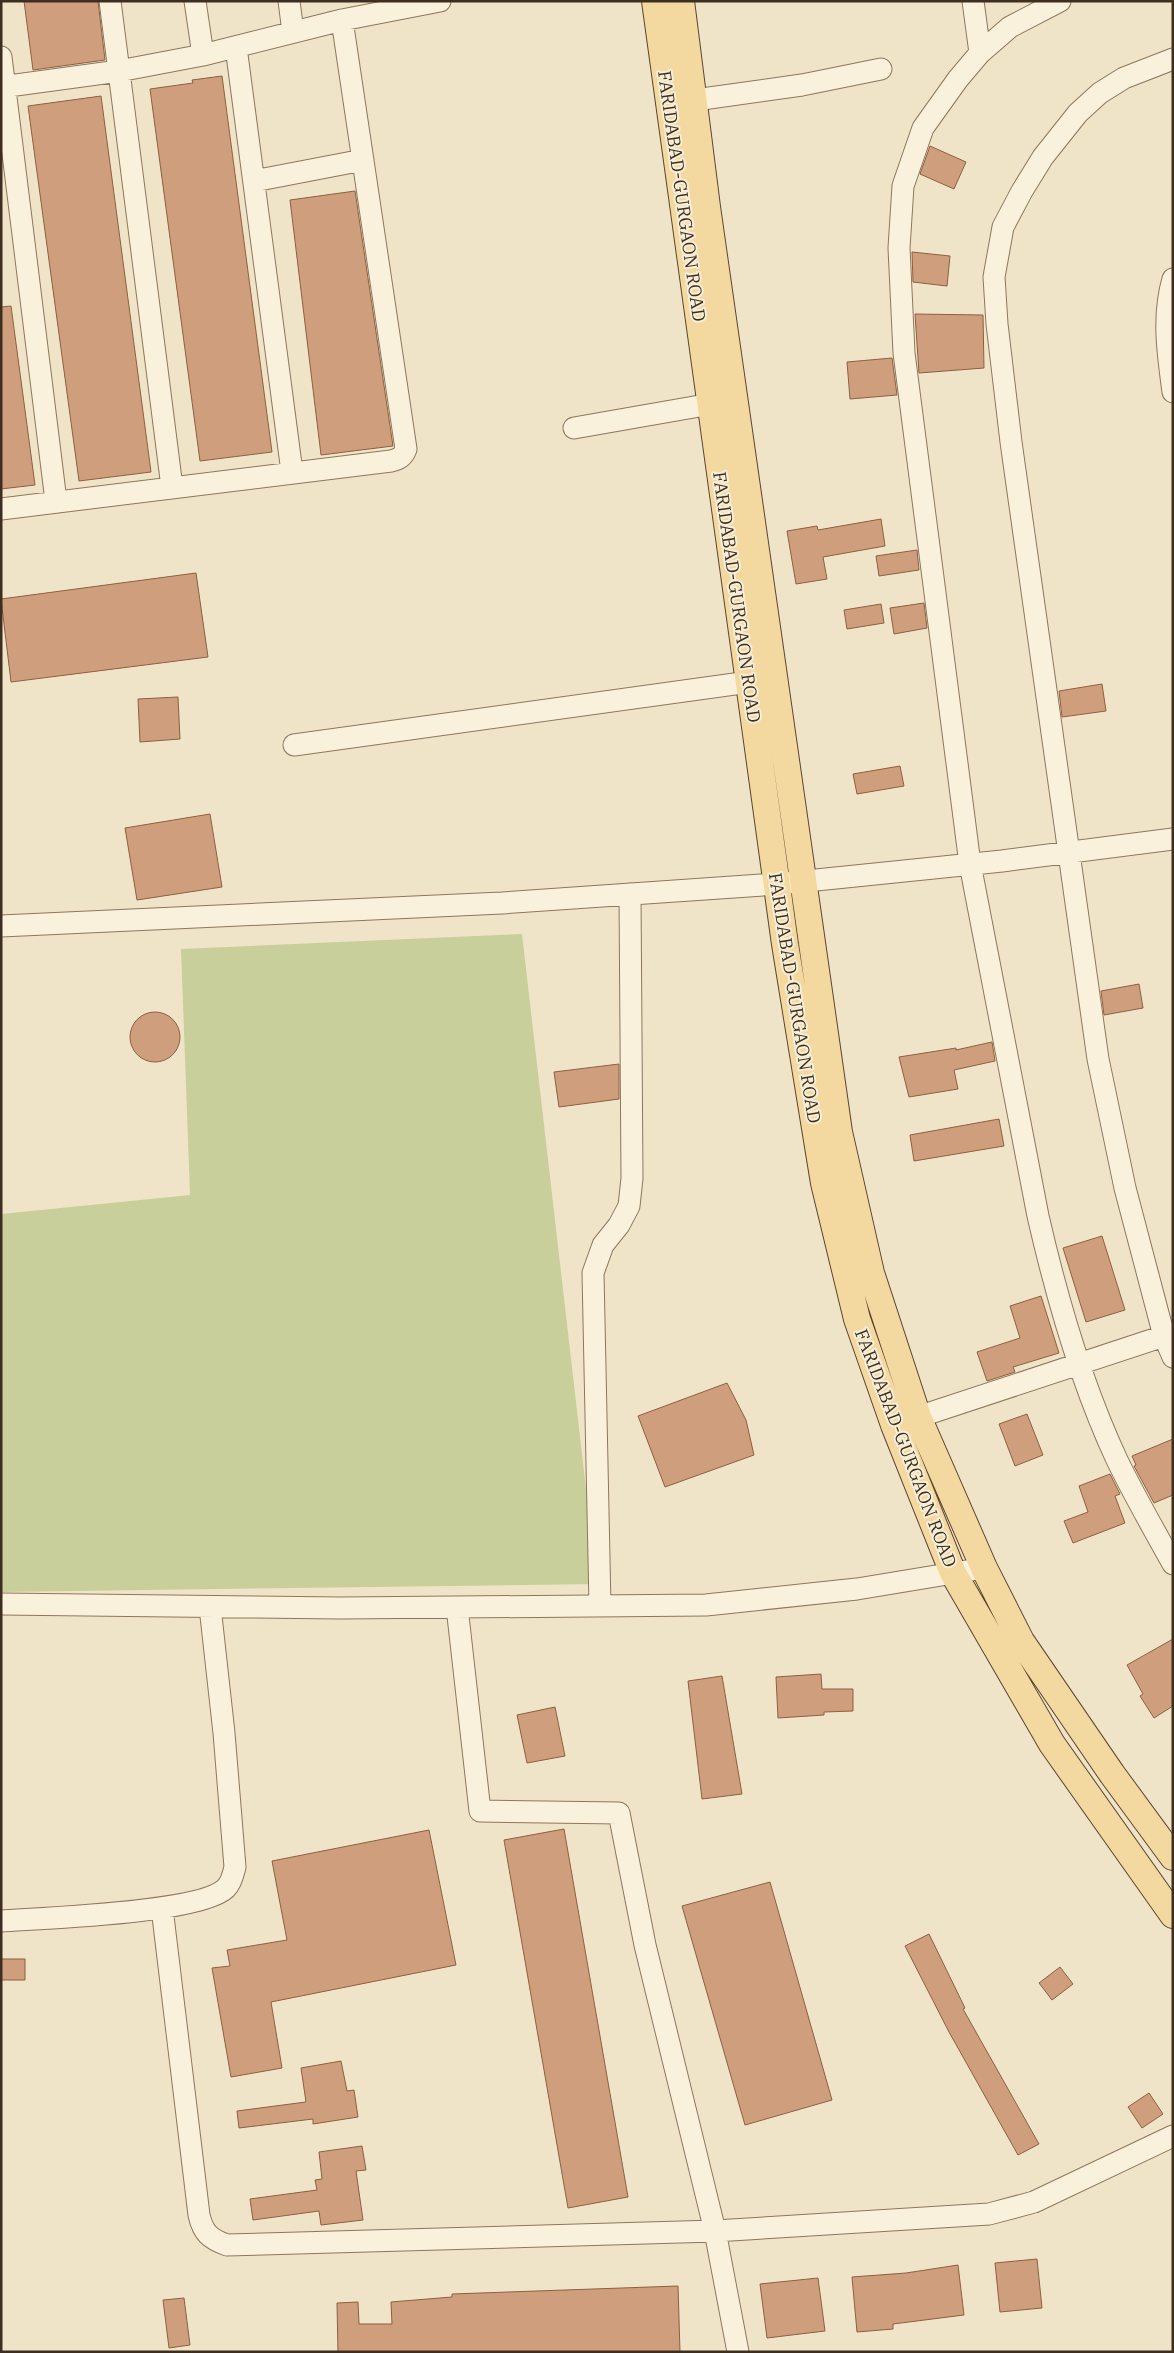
<svg xmlns="http://www.w3.org/2000/svg" width="1174" height="2353" font-family="'IBM Plex Serif',serif">
<style>
.green{fill:#c9cf9b}
.building{fill:#cf9f7d;stroke:#8d5f41}
.lines{fill:none;stroke-linecap:round;stroke-linejoin:round}
.minor-casing{stroke:#8d765c;stroke-width:23}
.major-casing{stroke:#5b4430;stroke-width:28}
.minor{stroke:#faf1dc;stroke-width:21}
.major{stroke:#f3d9a0;stroke-width:26}
.labels{text-anchor:middle;dominant-baseline:central;stroke-width:4;stroke-linejoin:round;paint-order:stroke}
.street-label{font-size:18px;fill:#3d2e20;stroke:#f7eed8}
</style>
<rect width="100%" height="100%" fill="#f0e4c8"/>
<!-- green -->
<path class="green" d="M 522,934 L 597,1584 L 1,1592 L 1,1214 L 190,1195 L 181,949 Z"/>
<!-- building -->
<path class="building" d="M 24,1 L 98,1 L 105,60 L 33,70 Z
M 222,76 L 272,452 L 200,461 L 150,89 L 193,83 L 192,80 Z
M 101,96 L 151,472 L 79,481 L 28,106 Z
M 930,146 L 966,162 L 954,189 L 920,174 Z
M 355,191 L 393,446 L 321,455 L 290,200 Z
M 912,252 L 950,256 L 947,286 L 913,282 Z
M 11,306 L 35,485 L 1,489 L 1,307 Z
M 915,314 L 983,315 L 984,368 L 919,373 Z
M 892,358 L 897,395 L 850,399 L 847,362 Z
M 881,519 L 885,546 L 823,557 L 827,579 L 796,584 L 787,531 L 817,526 L 818,530 Z
M 917,550 L 919,570 L 879,576 L 876,556 Z
M 196,573 L 208,657 L 11,682 L 1,599 Z
M 924,603 L 927,628 L 894,634 L 890,608 Z
M 881,604 L 884,623 L 847,629 L 844,610 Z
M 1102,684 L 1106,711 L 1062,717 L 1059,691 Z
M 178,697 L 180,739 L 140,742 L 138,699 Z
M 900,766 L 904,786 L 857,794 L 853,774 Z
M 210,814 L 222,887 L 137,900 L 125,828 Z
M 1139,984 L 1143,1008 L 1104,1015 L 1101,991 Z
M130 1037a25 25 0 1 1 50 0a25 25 0 1 1-50 0Z
M 992,1042 L 995,1061 L 954,1070 L 958,1089 L 909,1097 L 899,1057 L 956,1048 L 956,1050 Z
M 619,1064 L 619,1099 L 559,1107 L 554,1072 Z
M 999,1119 L 1004,1146 L 914,1161 L 910,1135 Z
M 1102,1236 L 1125,1310 L 1086,1322 L 1063,1248 Z
M 1041,1296 L 1059,1353 L 1013,1367 L 1015,1372 L 987,1381 L 977,1352 L 1020,1338 L 1010,1306 Z
M 727,1383 L 746,1420 L 754,1455 L 665,1487 L 638,1416 Z
M 1027,1414 L 1043,1455 L 1015,1466 L 999,1424 Z
M 1173,1439 L 1173,1495 L 1154,1503 L 1134,1466 L 1136,1465 L 1132,1456 Z
M 1110,1474 L 1120,1494 L 1115,1496 L 1125,1523 L 1073,1543 L 1064,1521 L 1088,1512 L 1079,1486 Z
M 1173,1639 L 1173,1706 L 1154,1718 L 1140,1696 L 1143,1694 L 1127,1665 Z
M 821,1674 L 822,1689 L 853,1689 L 853,1711 L 824,1712 L 824,1715 L 778,1718 L 776,1677 Z
M 722,1676 L 742,1794 L 702,1799 L 688,1681 Z
M 555,1707 L 565,1756 L 527,1763 L 517,1715 Z
M 564,1829 L 628,2197 L 568,2208 L 504,1840 Z
M 429,1830 L 456,1965 L 271,2002 L 282,2068 L 231,2077 L 212,1968 L 230,1966 L 227,1950 L 287,1940 L 272,1861 Z
M 770,1882 L 832,2100 L 745,2125 L 682,1906 Z
M 929,1934 L 965,2008 L 963,2009 L 1039,2144 L 1018,2155 L 949,2032 L 905,1946 Z
M 1,1959 L 25,1959 L 25,1980 L 1,1980 Z
M 1060,1967 L 1073,1984 L 1052,2000 L 1039,1983 Z
M 341,2061 L 347,2091 L 354,2090 L 358,2117 L 313,2124 L 313,2119 L 239,2128 L 237,2111 L 306,2102 L 301,2068 Z
M 1149,2093 L 1163,2114 L 1142,2128 L 1128,2107 Z
M 362,2146 L 366,2170 L 356,2171 L 363,2220 L 321,2225 L 319,2211 L 253,2220 L 250,2199 L 317,2190 L 315,2180 L 322,2179 L 319,2152 Z
M 1037,2259 L 1042,2308 L 1000,2312 L 995,2263 Z
M 958,2265 L 964,2315 L 893,2324 L 893,2329 L 857,2332 L 852,2277 L 906,2273 Z
M 818,2278 L 825,2331 L 767,2338 L 760,2284 Z
M 678,2286 L 680,2352 L 338,2352 L 337,2303 L 358,2302 L 359,2324 L 392,2324 L 391,2302 L 452,2297 L 452,2294 Z
M 184,2298 L 190,2345 L 169,2348 L 163,2300 Z"/>
<g class="lines">
<!-- minor casing -->
<g class="minor-casing">
<path id="minor" d="M 110,1 L 172,487
M 195,1 L 203,55
M 289,1 L 293,32
M 973,1 L 980,53
M 1060,1 L 1010,27 L 980,53 L 958,79 L 923,128 L 903,186 L 899,248 L 904,353 L 970,864 L 1038,1216 C 1057,1299 1081,1383 1117,1460 C 1134,1495 1154,1530 1173,1564
M 236,47 L 292,472
M 1,57 L 56,501
M 1173,59 L 1124,78 L 1100,93 L 1078,113 L 1043,157 L 1022,191 L 1003,227 L 994,277 L 997,324 L 1011,442 L 1098,1059 L 1125,1188 L 1164,1336 L 1173,1357
M 1,87 L 119,71 L 203,55 L 342,20 L 440,1
M 695,100 L 802,85 L 881,69
M 254,181 L 363,160
M 1173,279 C 1162,317 1168,354 1173,392
M 574,428 L 711,404
M 1,509 L 391,461 C 399,459 403,457 406,449 L 342,20
M 294,745 L 749,682
M 1,926 L 502,903 L 777,884 L 1002,861 L 1173,839
M 918,1417 L 1173,1333
M 1,1604 L 341,1608 L 706,1605 L 857,1589 L 984,1568
M 600,1606 L 593,1273 L 603,1245 L 619,1225 L 629,1206 L 632,1178 L 630,894
M 457,1607 L 480,1811 L 619,1813 L 645,1945 L 715,2231 L 738,2352
M 162,1908 L 199,2215 C 203,2233 210,2239 227,2245 L 715,2231 L 989,2214 L 1034,2202 L 1173,2136
M 1,1921 C 42,1918 202,1913 226,1888 C 232,1882 233,1874 235,1867 L 224,1733 L 210,1607"/>
</g>
<!-- major casing -->
<g class="major-casing">
<path id="major" d="M 655,1 L 785,944 L 824,1183 L 857,1319 L 894,1425 L 953,1573 L 1052,1744 L 1173,1915
M 681,1 L 707,207 L 839,1132 L 871,1273 L 918,1417 L 984,1568 L 1021,1641 L 1112,1774 L 1173,1857"/>
</g>
<!-- minor -->
<use href="#minor" class="minor"/>
<!-- major -->
<use href="#major" class="major"/>
</g>
<g class="labels">
<!-- street labels -->
<g class="street-label">
<text transform="translate(682 196) rotate(82)">FARIDABAD-GURGAON ROAD</text>
<text transform="translate(737 597) rotate(82)">FARIDABAD-GURGAON ROAD</text>
<text transform="translate(795 998) rotate(81)">FARIDABAD-GURGAON ROAD</text>
<text transform="translate(906 1448) rotate(69)">FARIDABAD-GURGAON ROAD</text>
</g>
</g>
<!-- border -->
<rect width="1174" height="2353" fill="none" stroke="#3d2e20" stroke-width="5"/>
</svg>
